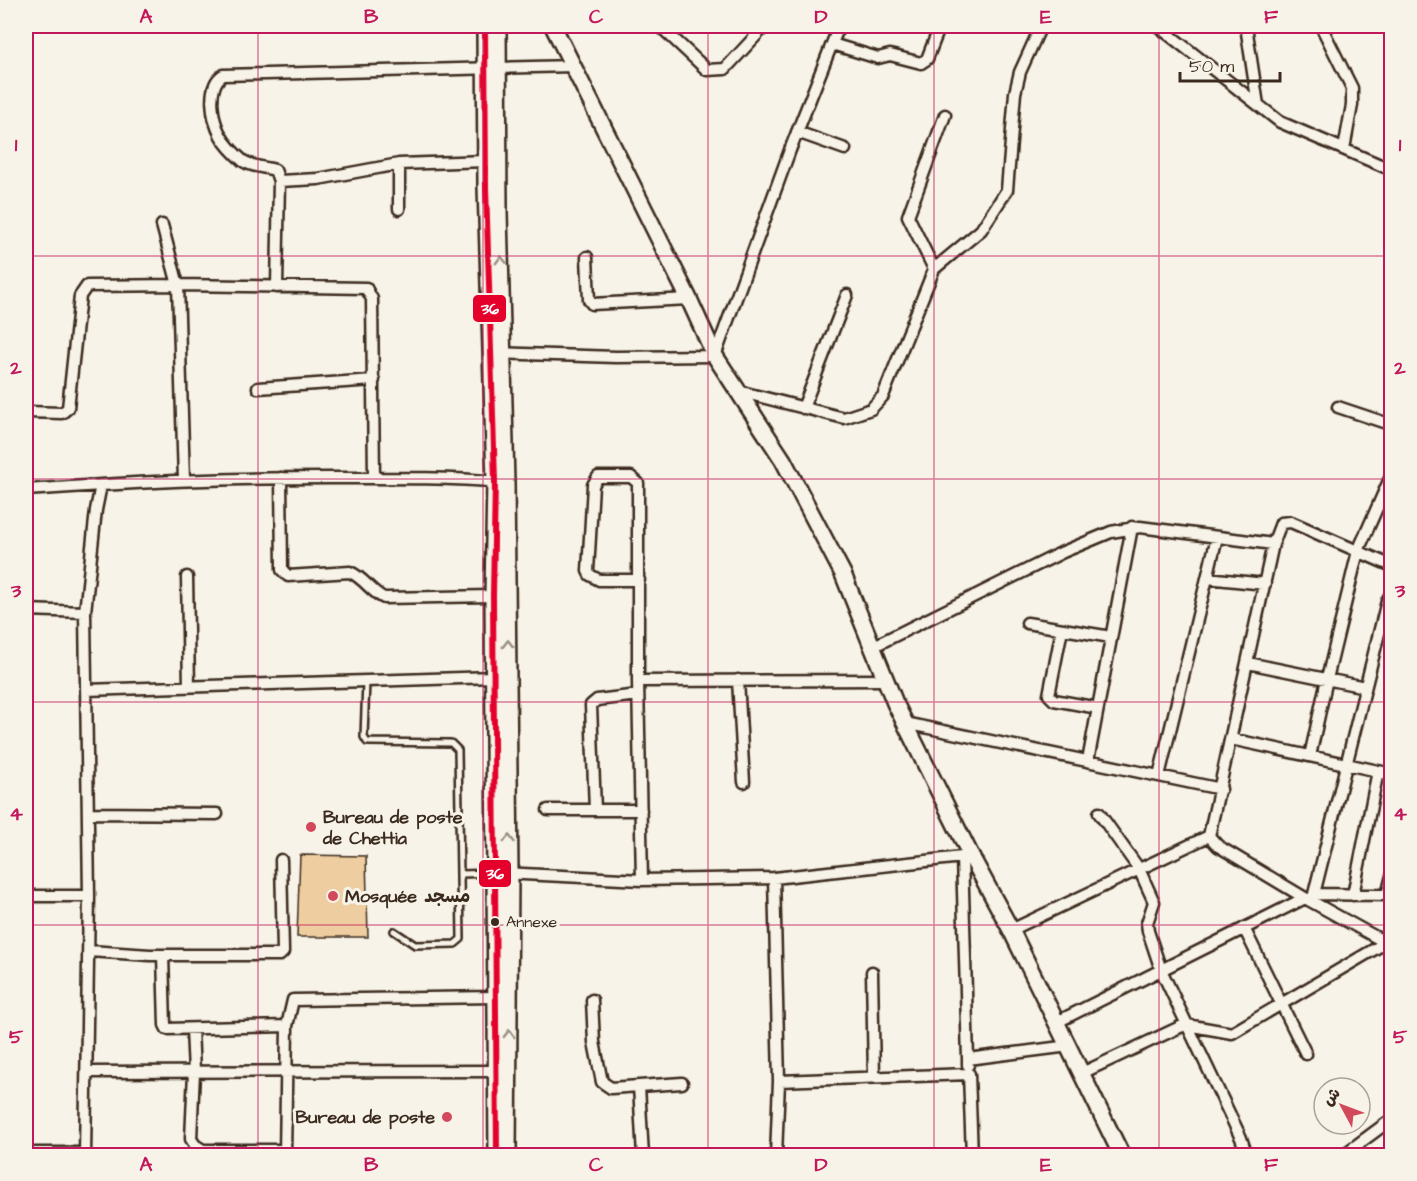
<svg xmlns="http://www.w3.org/2000/svg" width="1417" height="1181" font-family="'Architects Daughter','Playpen Sans Arabic',sans-serif">
<style>
.building{fill:#eecea0;stroke:#3b2a1e;stroke-width:1.5}
.lines{fill:none;stroke-linecap:round;stroke-linejoin:round}
.service-casing{stroke:#3b2a1e;stroke-width:10}
.minor-casing{stroke:#3b2a1e;stroke-width:15}
.secondary-casing{stroke:#3b2a1e;stroke-width:20}
.service{stroke:#f7f3e8;stroke-width:5}
.minor{stroke:#f7f3e8;stroke-width:10}
.secondary{stroke:#f7f3e8;stroke-width:15}
.bus-1-casing{stroke:#f7f3e8;stroke-width:10}
.bus-1{stroke:#e4002b;stroke-width:6}
.oneway{stroke:#998e83}
.grid{fill:none;stroke:#c2185b;stroke-width:1.5;stroke-opacity:0.55}
.poi-dot{fill:#d1495b;stroke:#f7f3e8;stroke-width:2}
.bus-dot{fill:#3b2a1e;stroke:#f7f3e8;stroke-width:2}
.labels{text-anchor:middle;dominant-baseline:central;stroke-width:6;stroke-linejoin:round;paint-order:stroke}
.bus-label{font-size:16px;fill:#3b2a1e;stroke:#f7f3e8;text-anchor:start}
.poi-label{font-size:18px;font-weight:bold;fill:#3b2a1e;stroke:#f7f3e8;text-anchor:start}
.line-badge{stroke:#f7f3e8;stroke-width:2}
.badge-label{font-size:16px;text-anchor:middle;font-weight:bold;fill:#fff}
.neatline{fill:none;stroke:#c2185b;stroke-width:2}
.grid-label{font-size:20px;text-anchor:middle;font-weight:bold;fill:#c2185b}
</style>
<rect width="100%" height="100%" fill="#f7f3e8"/>
<filter id="ink" filterUnits="userSpaceOnUse"><feTurbulence type="fractalNoise" baseFrequency=".0167" numOctaves="2"/><feDisplacementMap in="SourceGraphic" scale="12" xChannelSelector="R" yChannelSelector="G"/><feConvolveMatrix kernelMatrix="1 2 1 2 8 2 1 2 1" color-interpolation-filters="sRGB"/></filter>
<g filter="url(#ink)">
<!-- building -->
<path class="building" d="M 300,855 L 366,856 L 368,937 L 297,937 Z"/>
<g class="lines">
<!-- service casing -->
<g class="service-casing">
<path id="service" d="M 366,681 L 364,737 L 367,742 L 451,743 L 458,750 L 461,939 L 455,944 L 415,945 L 394,931
M 461,874 L 493,873"/>
</g>
<!-- minor casing -->
<g class="minor-casing">
<path id="minor" d="M 660,26 L 707,70 L 725,69 L 765,26
M 1158,26 L 1280,122 L 1392,170
M 1246,26 L 1258,105
M 1321,26 L 1352,88 L 1352,105 L 1344,149
M 832,44 L 878,58 L 890,55 L 921,63 L 927,59 L 940,26
M 797,132 L 845,149
M 279,181 L 275,170 C 265,167 252,167 243,161 C 235,154 226,145 221,136 C 212,120 206,86 223,75 L 574,66
M 399,209 L 399,164
M 162,225 L 178,285 L 184,480
M 587,257 L 589,300 L 592,304 L 689,299
M 934,269 L 908,216 L 945,115
M 277,287 L 279,181 L 318,179 L 399,164 L 486,161
M 496,353 L 616,357 L 715,356 L 790,150 L 839,26
M 258,388 L 374,380
M 738,391 L 844,418 L 871,409 L 883,396 L 934,269 L 981,230 L 1007,190 L 1015,93 L 1020,72 L 1041,26
M 1338,407 L 1392,425
M 803,408 L 847,295
M 26,412 L 62,413 L 68,408 L 80,296 L 87,286 L 178,285 L 366,288 L 372,299 L 374,478
M 281,478 L 282,570 L 288,576 L 350,572 C 364,578 371,592 384,598 L 493,596
M 26,490 L 101,485
M 187,577 L 189,687
M 1207,578 L 1265,584
M 639,580 L 599,580 L 590,575 L 588,571 L 593,485 L 598,477 L 631,477 L 638,483 L 638,681 L 642,880
M 26,610 L 85,612
M 1027,623 L 1111,637
M 1062,629 L 1049,695 L 1054,700 L 1098,708
M 872,647 L 1063,552 L 1111,532 L 1140,527 L 1273,544
M 1248,663 L 1365,687
M 738,680 L 744,782
M 638,681 L 885,680
M 86,690 L 494,677
M 905,723 L 1221,789
M 1231,739 L 1392,774
M 1310,756 L 1327,679 L 1358,551 L 1392,474
M 1088,761 L 1132,527
M 1159,776 L 1217,537
M 548,810 L 641,810
M 595,810 L 591,705 L 597,700 L 638,695
M 88,813 L 217,814
M 1099,813 L 1139,869 L 1154,902 L 1147,923 L 1148,931 L 1161,970 L 1241,1138 L 1247,1156
M 962,857 L 968,1059
M 503,873 L 642,880 L 774,878 L 971,856
M 774,878 L 779,1081 L 776,1156
M 1314,894 L 1392,895
M 1353,895 L 1378,771
M 1387,895 L 1392,876
M 26,896 L 89,896
M 1305,898 L 1218,846 L 1209,836 L 1273,544 L 1281,523 L 1291,522 L 1392,566
M 1312,902 L 1387,601 L 1392,592
M 1244,928 L 1306,1054
M 1011,930 L 1209,836
M 89,951 L 150,955 L 280,955 L 283,952 L 281,860
M 163,955 L 165,1025 L 167,1029 L 287,1026
M 872,972 L 874,1077
M 592,1000 L 594,1042 L 602,1082 L 611,1088 L 639,1086 L 643,1156
M 1057,1022 L 1305,898 L 1392,946
M 192,1029 L 194,1072 L 191,1139 L 195,1145 L 203,1150 L 285,1150
M 968,1065 L 968,1059 L 1069,1046
M 87,1072 L 502,1071
M 1082,1073 L 1180,1027 L 1187,1025 L 1232,1033 L 1385,943
M 779,1081 L 969,1074 L 972,1156
M 639,1086 L 682,1083
M 26,1153 L 85,1153
M 85,1156 L 89,896 L 85,612 L 96,510 L 101,485 C 177,480 253,478 330,478 C 386,478 443,477 499,482
M 285,1156 L 287,1026 L 293,1000 L 496,997
M 1342,1156 L 1392,1119"/>
</g>
<!-- secondary casing -->
<g class="secondary-casing">
<path id="secondary" d="M 485,26 L 486,187 L 495,481 L 493,596 L 497,1156
M 498,26 L 499,213 L 506,482 L 510,873 L 508,1156
M 553,26 L 689,299 L 715,356 L 783,460 L 843,574 L 895,703 L 971,856 L 1011,930 L 1122,1156"/>
</g>
<!-- service -->
<use href="#service" class="service"/>
<!-- minor -->
<use href="#minor" class="minor"/>
<!-- secondary -->
<use href="#secondary" class="secondary"/>
<!-- bus-1 casing -->
<g class="bus-1-casing">
<path id="bus-1" d="M 485,26 L 486,187 L 495,481 L 493,596 L 497,1156"/>
</g>
<!-- bus-1 -->
<use href="#bus-1" class="bus-1"/>
</g>
<!-- one-way arrows -->
<defs><path id="oneway-chevron" d="M-2-3.5L2.5 0L-2 3.5" fill="none" stroke-width="1.6" stroke-linecap="round" stroke-linejoin="round" transform="scale(1.5)"/></defs>
<g class="oneway">
<use href="#oneway-chevron" transform="translate(501 260) rotate(-92)"/>
<use href="#oneway-chevron" transform="translate(508 644) rotate(-90)"/>
<use href="#oneway-chevron" transform="translate(509 839) rotate(-90)"/>
<use href="#oneway-chevron" transform="translate(509 1034) rotate(-90)"/>
</g>
</g>
<!-- grid -->
<path class="grid" d="M 258,26 L 258,1156M 483,26 L 483,1156M 708,26 L 708,1156M 934,26 L 934,1156M 1159,26 L 1159,1156M 26,256 L 1392,256M 26,479 L 1392,479M 26,702 L 1392,702M 26,925 L 1392,925"/>
<!-- markers -->
<g class="poi-dot">
<circle cx="311" cy="827" r="6"/>
<circle cx="333" cy="896" r="6"/>
<circle cx="447" cy="1117" r="6"/>
</g>
<circle class="bus-dot" cx="495" cy="922" r="5"/>
<g class="labels">
<!-- bus labels -->
<g class="bus-label">
<text x="506" y="922">Annexe</text>
</g>
<!-- poi labels -->
<g class="poi-label">
<text x="323" y="817">Bureau de poste<tspan x="323" dy="21">de Chettia</tspan></text>
<text x="345" y="896">Mosquée مسجد</text>
<text x="435" y="1117" text-anchor="end">Bureau de poste</text>
</g>
</g>
<g class="line-badge">
<rect x="472" y="294" width="35" height="29" rx="6" fill="#e4002b"/>
<rect x="478" y="859" width="34" height="29" rx="6" fill="#e4002b"/>
</g>
<g class="badge-label">
<text x="490" y="314">36</text>
<text x="495" y="879">36</text>
</g>
<!-- margin -->
<rect width="1417" height="1181" fill="none" stroke="#f7f3e8" stroke-width="66"/>
<!-- north arrow -->
<g transform="translate(1342 1106) rotate(311)"><circle r="28" fill="#f7f3e8" stroke="#aca397" stroke-width="1.5"/>
<path d="M0-4.5L10 22L0 15L-10 22Z" fill="#d1495b"/>
<text y="-9" font-size="16" font-weight="bold" text-anchor="middle" fill="#3b2a1e">ش</text>
</g>
<!-- scale -->
<path d="M1180 72v9h100v-9" fill="none" stroke="#3b2a1e" stroke-width="3"/>
<text x="1189" y="72" font-size="18" fill="#3b2a1e" stroke="#f7f3e8" stroke-width="4.5" paint-order="stroke">50 m</text>
<rect x="33" y="33" width="1351" height="1115" class="neatline"/>
<g class="grid-label">
<text x="146" y="23">A</text>
<text x="371" y="23">B</text>
<text x="596" y="23">C</text>
<text x="821" y="23">D</text>
<text x="1046" y="23">E</text>
<text x="1271" y="23">F</text>
<text x="16" y="151">1</text>
<text x="1400" y="151">1</text>
<text x="16" y="374">2</text>
<text x="1400" y="374">2</text>
<text x="16" y="597">3</text>
<text x="1400" y="597">3</text>
<text x="16" y="820">4</text>
<text x="1400" y="820">4</text>
<text x="16" y="1043">5</text>
<text x="1400" y="1043">5</text>
<text x="146" y="1171">A</text>
<text x="371" y="1171">B</text>
<text x="596" y="1171">C</text>
<text x="821" y="1171">D</text>
<text x="1046" y="1171">E</text>
<text x="1271" y="1171">F</text>
</g>
</svg>
